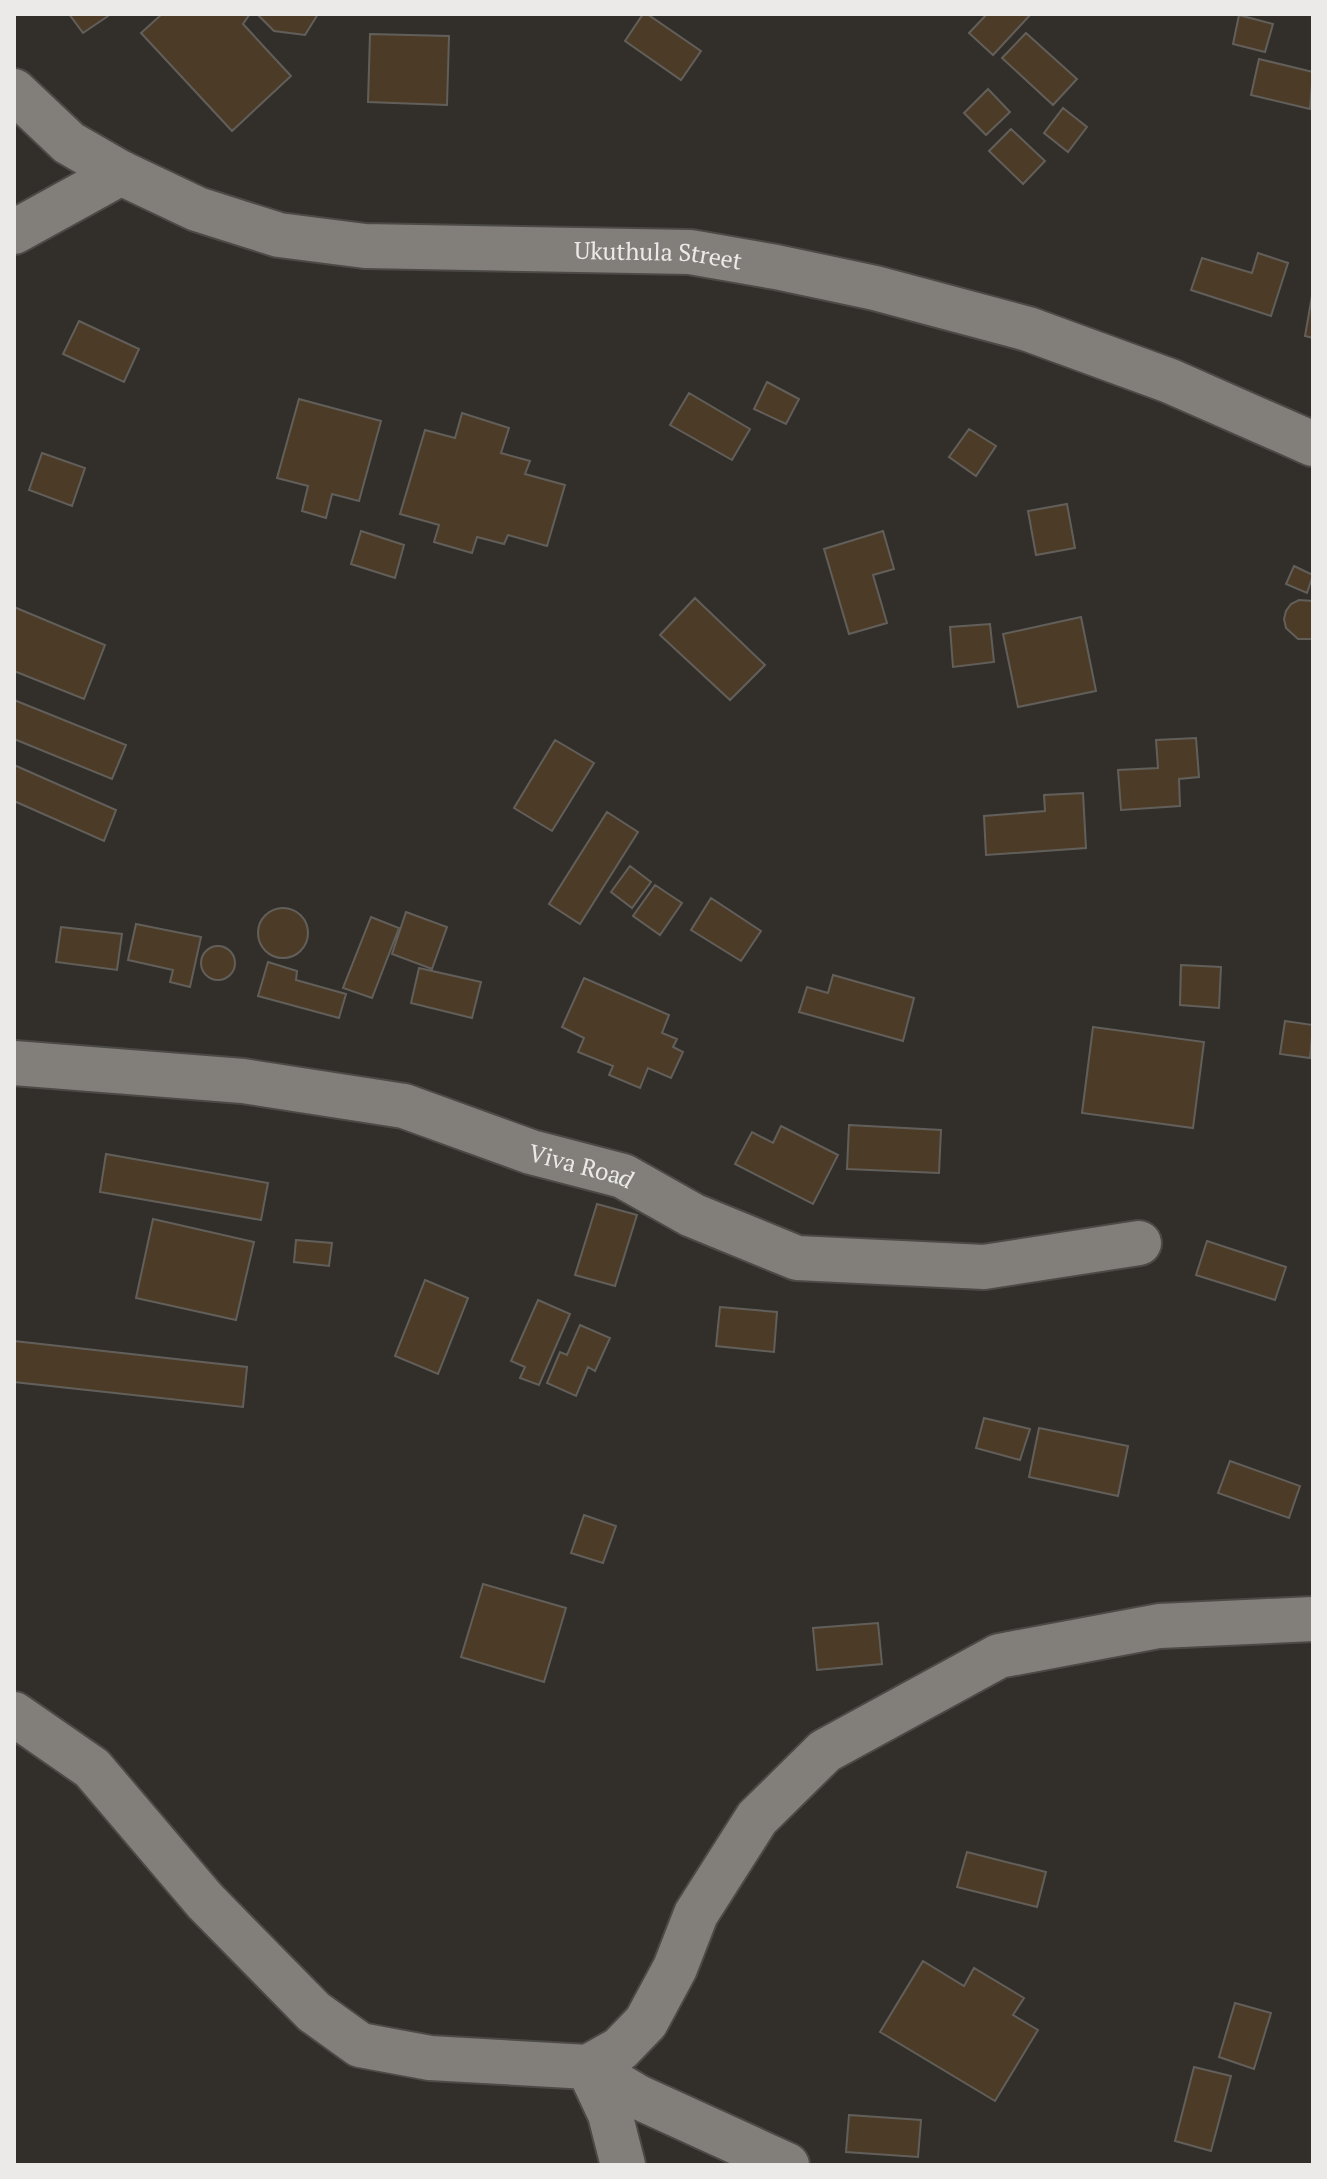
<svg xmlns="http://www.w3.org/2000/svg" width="1327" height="2179" font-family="'PT Serif',serif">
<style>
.building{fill:#4c3c27;stroke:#625f5b;stroke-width:2}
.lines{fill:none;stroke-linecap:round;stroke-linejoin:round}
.minor-casing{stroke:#4c4a47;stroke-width:48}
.minor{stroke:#827f7a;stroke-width:44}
.labels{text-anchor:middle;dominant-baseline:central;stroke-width:8;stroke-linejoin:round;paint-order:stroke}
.street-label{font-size:24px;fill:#eceae8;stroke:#282521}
</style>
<rect width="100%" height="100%" fill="#322f2b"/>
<!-- building -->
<path class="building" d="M 69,14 L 111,14 L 83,33 Z
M 162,14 L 250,14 L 243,24 L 291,76 L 232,131 L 141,33 Z
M 257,14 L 318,14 L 305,35 L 274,31 Z
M 643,14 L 647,14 L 701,51 L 681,80 L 625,41 Z
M 987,14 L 1031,14 L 993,55 L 969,33 Z
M 1239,15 L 1273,24 L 1265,52 L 1233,44 Z
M 1026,33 L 1077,79 L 1053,105 L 1002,58 Z
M 370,34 L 449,36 L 447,105 L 368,102 Z
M 1259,59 L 1313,72 L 1310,109 L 1251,95 Z
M 988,89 L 1010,112 L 986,135 L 964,113 Z
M 1063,108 L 1087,127 L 1068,152 L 1044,133 Z
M 1011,129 L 1045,161 L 1023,184 L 989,151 Z
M 1258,253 L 1288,263 L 1271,316 L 1191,290 L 1202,258 L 1252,273 Z
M 1313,290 L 1313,338 L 1305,336 Z
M 79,321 L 139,349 L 124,382 L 63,354 Z
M 767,382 L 799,399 L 786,424 L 754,409 Z
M 689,393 L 750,429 L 732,460 L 670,425 Z
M 299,399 L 381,421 L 359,501 L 332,494 L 326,518 L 302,511 L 308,486 L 277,478 Z
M 462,413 L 509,428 L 501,453 L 530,461 L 525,474 L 565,485 L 547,546 L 508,535 L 504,544 L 477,537 L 472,553 L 434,542 L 439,525 L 400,514 L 425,430 L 455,438 Z
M 969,429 L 996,446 L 976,476 L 949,457 Z
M 42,453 L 85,468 L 72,506 L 29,490 Z
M 1067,504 L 1075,548 L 1036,555 L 1028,511 Z
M 361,531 L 404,545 L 395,578 L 351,564 Z
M 883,531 L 894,569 L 873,575 L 887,623 L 849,634 L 824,549 Z
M 1294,566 L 1313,575 L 1307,593 L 1286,584 Z
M 695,598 L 765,665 L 730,700 L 660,635 Z
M 1299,600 L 1313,601 L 1313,639 L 1298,639 L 1286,628 L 1284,619 L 1286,611 L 1291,604 Z
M 14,607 L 105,645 L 84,699 L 14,671 Z
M 1081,617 L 1096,691 L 1018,707 L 1003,634 Z
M 990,624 L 994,662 L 953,667 L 950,627 Z
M 14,700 L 126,745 L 112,779 L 14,739 Z
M 1196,738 L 1199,777 L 1179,779 L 1180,806 L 1121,810 L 1118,770 L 1158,768 L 1156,740 Z
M 555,740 L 594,763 L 552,831 L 514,808 Z
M 14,765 L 116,810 L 104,841 L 14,801 Z
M 1083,793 L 1086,848 L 986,855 L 984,816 L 1045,811 L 1044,795 Z
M 607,812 L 638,832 L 580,924 L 549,904 Z
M 630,866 L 651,882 L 632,908 L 611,892 Z
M 655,885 L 682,903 L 660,935 L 633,916 Z
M 711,898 L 761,931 L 741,961 L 691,930 Z
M258 933a25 25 0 1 1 50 0a25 25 0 1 1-50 0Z
M 406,912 L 447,927 L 432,969 L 392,954 Z
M 371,917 L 399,928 L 372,998 L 343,988 Z
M 136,924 L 201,937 L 190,987 L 170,982 L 173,970 L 128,960 Z
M 61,927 L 122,934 L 117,970 L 56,962 Z
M201 963a17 17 0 1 1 34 0a17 17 0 1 1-34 0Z
M 268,962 L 297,971 L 296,980 L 346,994 L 339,1018 L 258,996 Z
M 1181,965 L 1221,967 L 1219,1008 L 1180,1005 Z
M 419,968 L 481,982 L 472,1018 L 411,1003 Z
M 833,975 L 914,998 L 903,1041 L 799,1012 L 807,987 L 828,993 Z
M 584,978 L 669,1015 L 662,1033 L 677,1039 L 673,1047 L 683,1052 L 671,1078 L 648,1068 L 640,1088 L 609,1075 L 613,1066 L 578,1052 L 584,1038 L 562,1027 Z
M 1285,1021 L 1313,1025 L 1310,1058 L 1280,1054 Z
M 1093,1027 L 1204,1042 L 1193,1128 L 1082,1113 Z
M 849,1125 L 941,1130 L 939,1173 L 847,1169 Z
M 781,1126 L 838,1155 L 813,1204 L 735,1164 L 752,1132 L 773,1143 Z
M 106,1154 L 268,1183 L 261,1220 L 100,1192 Z
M 597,1204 L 637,1215 L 615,1286 L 575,1275 Z
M 153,1219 L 254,1242 L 236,1320 L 136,1298 Z
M 296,1240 L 332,1243 L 329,1266 L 294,1262 Z
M 1207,1241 L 1286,1267 L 1275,1300 L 1196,1275 Z
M 425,1280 L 468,1298 L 438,1374 L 395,1356 Z
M 538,1300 L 570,1314 L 539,1385 L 520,1378 L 525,1367 L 511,1361 Z
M 720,1307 L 777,1312 L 774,1352 L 716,1346 Z
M 580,1325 L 610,1338 L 595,1371 L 588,1367 L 576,1396 L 547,1383 L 560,1352 L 567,1355 Z
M 14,1341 L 247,1367 L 243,1407 L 14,1382 Z
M 984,1418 L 1030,1429 L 1020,1460 L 976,1448 Z
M 1039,1428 L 1128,1446 L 1118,1496 L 1029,1477 Z
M 1230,1461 L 1300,1486 L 1289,1518 L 1218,1493 Z
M 584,1515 L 616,1526 L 603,1563 L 571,1553 Z
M 483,1584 L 566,1608 L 544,1682 L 461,1657 Z
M 878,1623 L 882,1664 L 817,1670 L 813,1628 Z
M 967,1852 L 1046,1872 L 1037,1907 L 957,1887 Z
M 923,1961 L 964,1986 L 974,1968 L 1024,1998 L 1013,2015 L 1038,2030 L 995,2101 L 880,2032 Z
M 1235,2003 L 1271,2013 L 1254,2069 L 1219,2057 Z
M 1194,2067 L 1231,2076 L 1211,2151 L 1175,2141 Z
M 849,2115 L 921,2120 L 918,2157 L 846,2152 Z"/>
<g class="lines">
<!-- minor casing -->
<g class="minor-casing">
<g id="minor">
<path id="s1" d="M 14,91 L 69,143 L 121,173 L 197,209 L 279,235 L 365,246 L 690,252 L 776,267 L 875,288 L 1028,329 L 1170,381 L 1313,444"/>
<path d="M 14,232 L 121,173"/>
<path id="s2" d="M 14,1063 L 243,1081 L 404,1106 L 531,1152 L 623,1176 L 692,1215 L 797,1258 L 984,1267 L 1139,1243"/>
<path d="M 14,1714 L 92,1768 L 205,1901 L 314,2012 L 360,2045 L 430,2058 L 588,2067 L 620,2049 L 646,2022 L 675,1968 L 696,1914 L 757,1818 L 825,1751 L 999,1656 L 1159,1626 L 1313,1619"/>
<path d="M 588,2067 L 638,2097 L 787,2165"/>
<path d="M 588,2067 L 610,2114 L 623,2165"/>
</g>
</g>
<!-- minor -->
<use href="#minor" class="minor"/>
</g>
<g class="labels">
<!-- street labels -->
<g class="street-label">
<text stroke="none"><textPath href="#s1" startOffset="686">Ukuthula Street</textPath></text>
<text stroke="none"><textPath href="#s2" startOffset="580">Viva Road</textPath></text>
</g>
</g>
<!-- border -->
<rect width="1327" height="2179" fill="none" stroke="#eceae8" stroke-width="32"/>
</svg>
